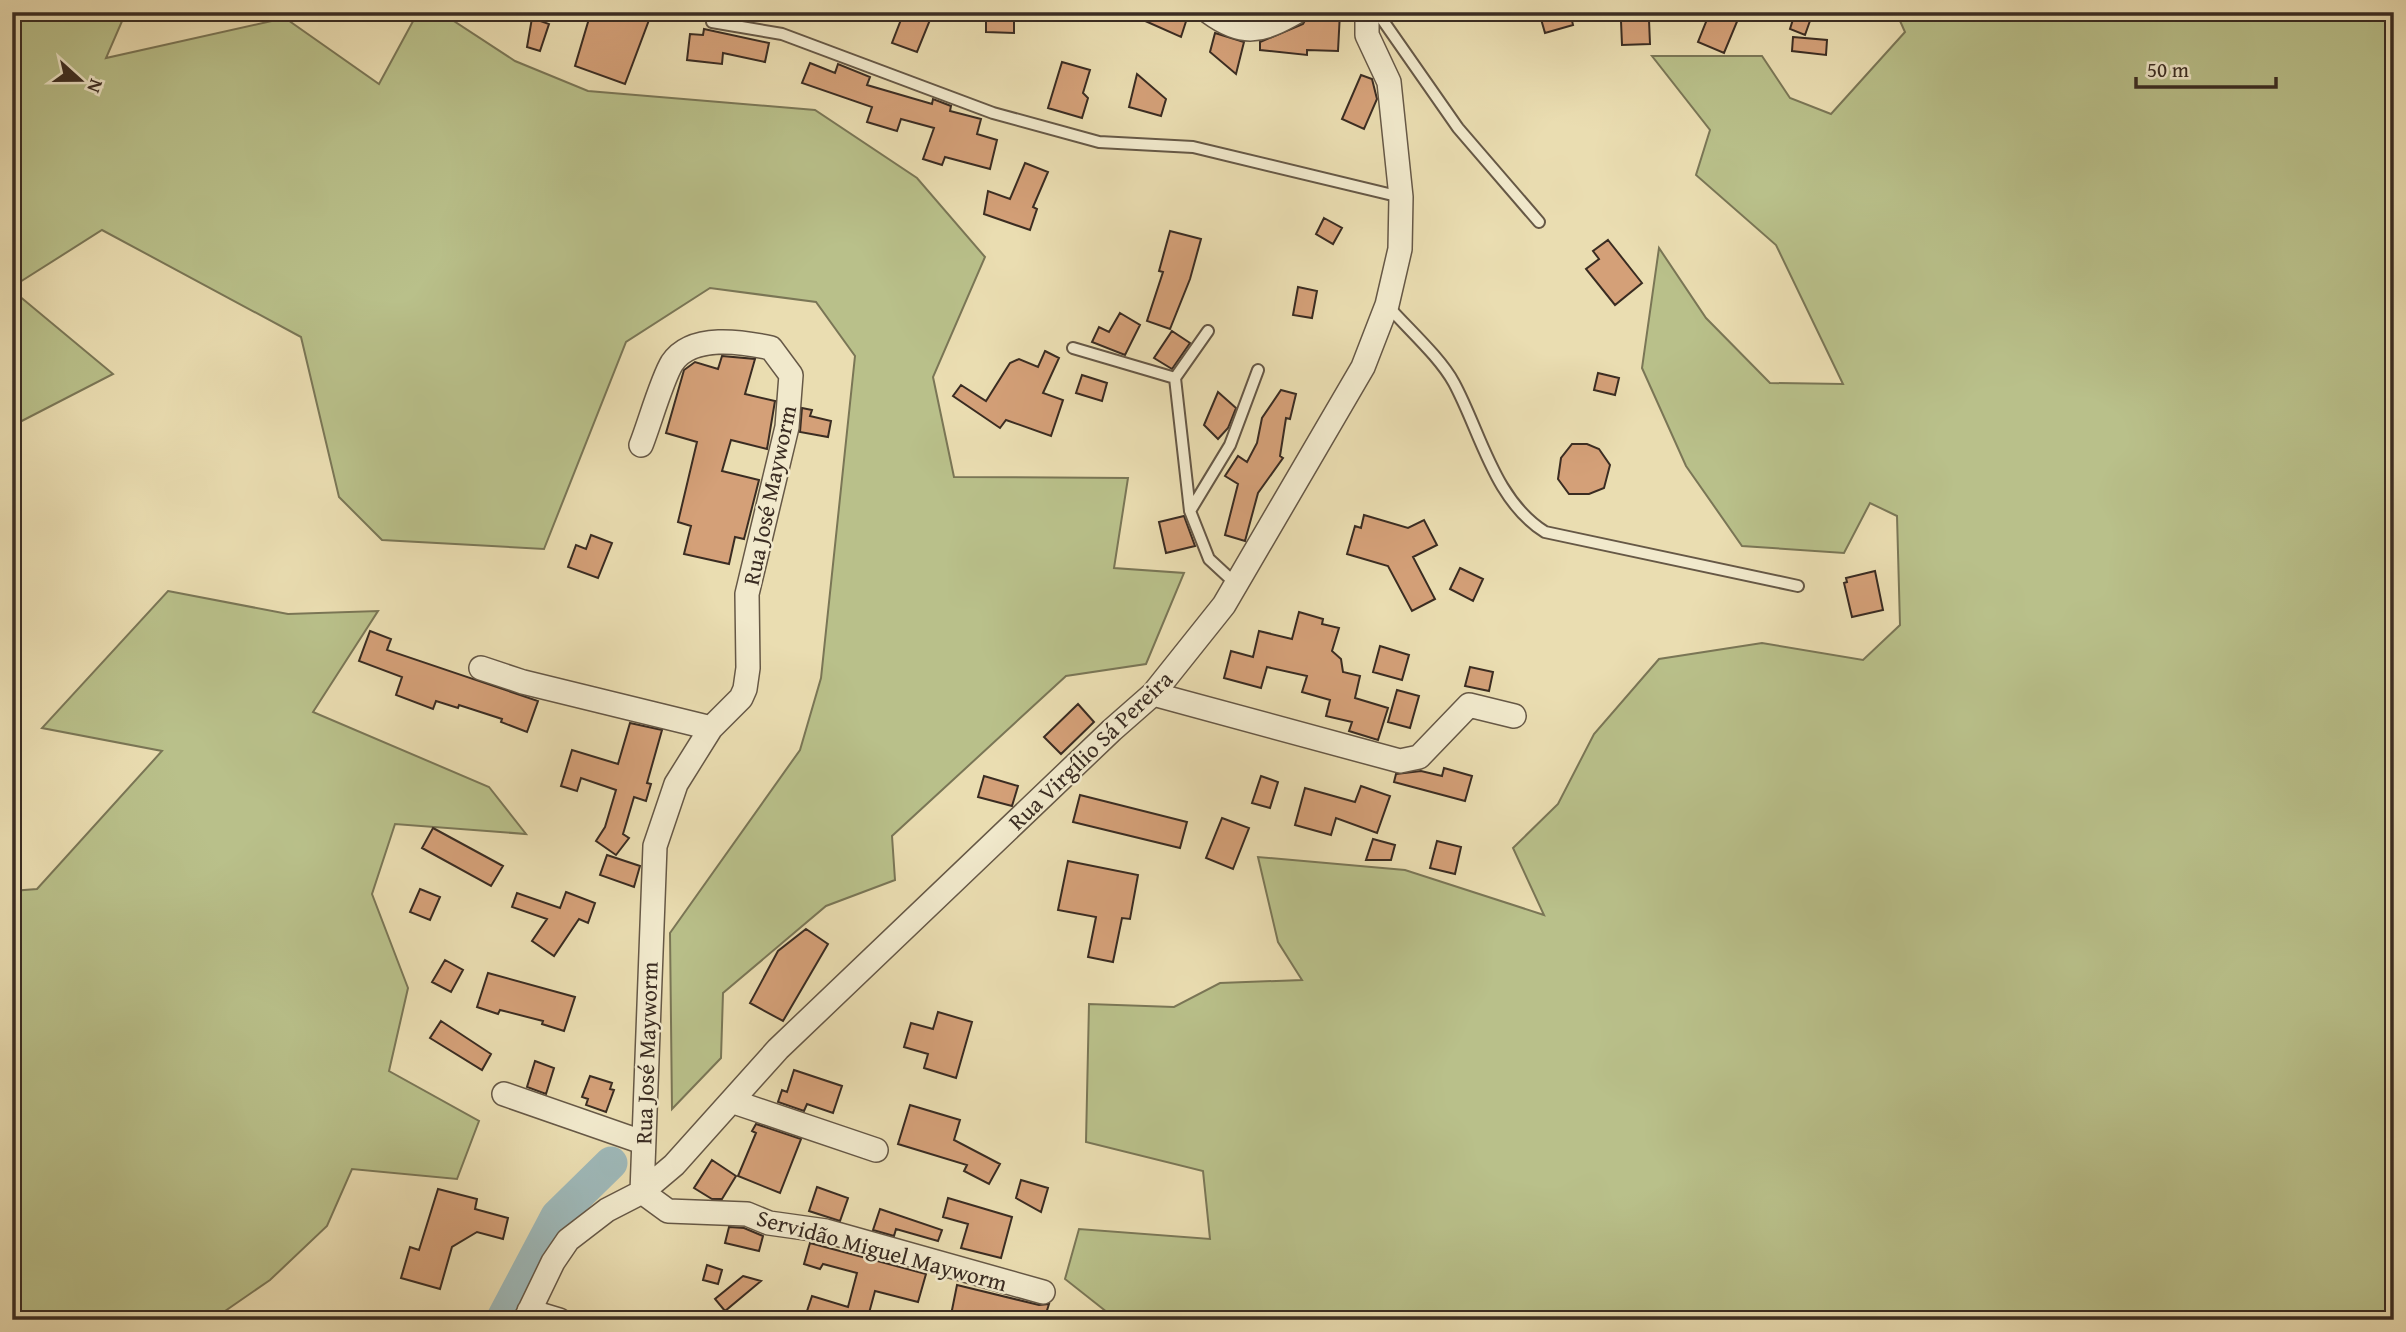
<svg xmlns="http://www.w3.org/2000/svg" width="2406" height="1332" font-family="'Gentium Book Plus',serif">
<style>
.green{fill:#b9c08a;stroke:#7a7656;stroke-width:2}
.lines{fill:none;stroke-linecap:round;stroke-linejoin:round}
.river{stroke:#9eb8b8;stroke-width:33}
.building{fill:#d4a078;stroke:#3a2c22;stroke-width:2}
.lane-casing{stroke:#665846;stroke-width:14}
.street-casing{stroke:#665846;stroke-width:26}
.lane{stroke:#f1e9cc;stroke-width:10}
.street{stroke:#f1e9cc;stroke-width:23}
.labels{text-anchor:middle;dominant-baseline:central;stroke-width:5;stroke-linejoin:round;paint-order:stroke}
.street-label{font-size:23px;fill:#3a2c22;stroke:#f1e9cc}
</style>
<rect width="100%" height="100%" fill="#eaddb1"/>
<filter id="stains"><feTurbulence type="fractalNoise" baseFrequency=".00286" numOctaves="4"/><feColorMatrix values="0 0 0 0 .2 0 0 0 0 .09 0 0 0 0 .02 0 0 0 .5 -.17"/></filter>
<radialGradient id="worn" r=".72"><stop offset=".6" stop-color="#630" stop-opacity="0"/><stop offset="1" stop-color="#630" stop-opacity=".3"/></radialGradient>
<!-- green -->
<path class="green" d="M 12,12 L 126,12 L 106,58 L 285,18 L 379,84 L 418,12 L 440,12 L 515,61 L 588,91 L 815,110 L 917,178 L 985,257 L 933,377 L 954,477 L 1128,478 L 1114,568 L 1184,573 L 1146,664 L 1066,676 L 892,836 L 895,880 L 826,906 L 723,993 L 721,1058 L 672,1109 L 670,933 L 800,750 L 821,678 L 855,356 L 816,302 L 710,288 L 626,342 L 544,549 L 382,540 L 339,497 L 301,337 L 102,230 L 12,287 Z
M 1896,12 L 2394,12 L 2394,1320 L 1117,1320 L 1065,1279 L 1079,1229 L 1210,1239 L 1203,1171 L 1086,1142 L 1089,1004 L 1174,1007 L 1220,983 L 1302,980 L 1278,942 L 1258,857 L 1405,870 L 1544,915 L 1513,848 L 1558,804 L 1594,734 L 1659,659 L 1762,643 L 1863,660 L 1900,625 L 1897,516 L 1870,503 L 1844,553 L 1742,546 L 1686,466 L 1642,368 L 1659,248 L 1706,318 L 1770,383 L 1843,384 L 1776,245 L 1696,175 L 1710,130 L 1652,56 L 1762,56 L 1790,98 L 1831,114 L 1905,32 Z
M 12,290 L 113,374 L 12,426 Z
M 168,591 L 288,614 L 378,611 L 313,712 L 489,787 L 526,834 L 395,824 L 372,894 L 408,988 L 389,1071 L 479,1121 L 457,1179 L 352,1169 L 327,1226 L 270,1280 L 212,1320 L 12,1320 L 12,891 L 37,889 L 162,751 L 42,728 Z"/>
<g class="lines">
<!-- river -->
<path class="river" d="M 502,1320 L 557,1216 L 611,1163"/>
</g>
<!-- building -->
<path class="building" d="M 591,12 L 630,12 L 649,20 L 625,84 L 575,66 Z
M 904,12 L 930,20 L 917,52 L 892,43 Z
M 986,12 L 1014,12 L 1014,33 L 986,32 Z
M 1125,12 L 1189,12 L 1181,37 Z
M 1310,12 L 1340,12 L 1338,51 L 1307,50 L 1307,55 L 1260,50 L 1260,42 L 1303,24 Z
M 1539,12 L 1570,12 L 1573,25 L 1545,33 Z
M 1710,12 L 1741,12 L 1724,53 L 1698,42 Z
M 1795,13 L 1811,18 L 1805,35 L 1790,29 Z
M 532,18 L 549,24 L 540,51 L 527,47 Z
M 1649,20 L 1650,44 L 1622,45 L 1621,21 Z
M 704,29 L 769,43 L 765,62 L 723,53 L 722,64 L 687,60 L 690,34 L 703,35 Z
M 1215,33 L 1244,42 L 1236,74 L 1210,52 Z
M 1793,37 L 1827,40 L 1826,55 L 1792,51 Z
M 1062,62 L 1090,70 L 1083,93 L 1088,98 L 1082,118 L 1048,108 Z
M 810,63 L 835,73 L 838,64 L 870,77 L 867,85 L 932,104 L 933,99 L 951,106 L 950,111 L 981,119 L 977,134 L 997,140 L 990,169 L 945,157 L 942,165 L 923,159 L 934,128 L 901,119 L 897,131 L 867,122 L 872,107 L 802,83 Z
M 1137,74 L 1166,99 L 1161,116 L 1129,107 Z
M 1361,75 L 1372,79 L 1377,99 L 1364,129 L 1342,119 Z
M 1025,163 L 1048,172 L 1033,207 L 1037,209 L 1030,230 L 984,214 L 988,191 L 1010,199 Z
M 1324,218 L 1342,228 L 1333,244 L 1316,234 Z
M 1170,231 L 1201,239 L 1190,279 L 1170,329 L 1147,321 L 1163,272 L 1159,271 Z
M 1608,240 L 1642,283 L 1615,305 L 1586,269 L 1599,259 L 1593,251 Z
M 1298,287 L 1317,291 L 1312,318 L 1293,315 Z
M 1120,313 L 1140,325 L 1125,355 L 1092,342 L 1099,327 L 1109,332 Z
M 1172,331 L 1190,343 L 1172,369 L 1154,358 Z
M 1045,351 L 1059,358 L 1043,393 L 1063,400 L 1051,436 L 1006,420 L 1000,428 L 953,396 L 961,385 L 986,401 L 1010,363 L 1019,359 L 1038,367 Z
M 722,356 L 755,359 L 745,394 L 775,401 L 767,449 L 731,440 L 722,471 L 759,480 L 744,539 L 735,537 L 729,564 L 684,554 L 691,526 L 678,522 L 697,442 L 666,433 L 684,370 L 695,362 L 718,369 Z
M 1598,373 L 1619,378 L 1615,395 L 1594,390 Z
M 1082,375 L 1107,383 L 1102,401 L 1076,393 Z
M 1281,390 L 1296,394 L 1290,419 L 1286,418 L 1280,456 L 1283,458 L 1258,493 L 1245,541 L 1225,535 L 1238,484 L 1225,476 L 1238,456 L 1247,462 L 1257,443 L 1262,418 Z
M 1218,392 L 1236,408 L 1228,428 L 1218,439 L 1204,425 Z
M 802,408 L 812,410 L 810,416 L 831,421 L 828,437 L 800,432 Z
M 1572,444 L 1587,444 L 1599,449 L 1610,465 L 1604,488 L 1589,494 L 1569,494 L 1558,479 L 1561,458 Z
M 1364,515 L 1408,528 L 1424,520 L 1437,545 L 1413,557 L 1435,599 L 1412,611 L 1388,566 L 1347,554 L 1355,526 L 1361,528 Z
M 1184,516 L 1195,546 L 1166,553 L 1159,522 Z
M 591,535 L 612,543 L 598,578 L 568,567 L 576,545 L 586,549 Z
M 1460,568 L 1483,579 L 1473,601 L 1450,589 Z
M 1875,571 L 1883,610 L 1852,617 L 1844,583 L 1847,582 L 1846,578 Z
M 1299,612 L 1323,619 L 1322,624 L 1339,628 L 1332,651 L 1341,659 L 1343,672 L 1360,676 L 1355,698 L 1388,708 L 1378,740 L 1349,731 L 1352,722 L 1326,716 L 1330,700 L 1302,692 L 1307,676 L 1267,667 L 1261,688 L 1224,678 L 1231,651 L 1253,657 L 1259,631 L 1292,639 Z
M 370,631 L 391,639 L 387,650 L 538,701 L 527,732 L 501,722 L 502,719 L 459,705 L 458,708 L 436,701 L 433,709 L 396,695 L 402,677 L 359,661 Z
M 1380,646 L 1409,655 L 1402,680 L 1373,672 Z
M 1470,667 L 1493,672 L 1489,691 L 1465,686 Z
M 1397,690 L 1419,696 L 1410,728 L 1388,722 Z
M 1078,704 L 1094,722 L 1061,754 L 1044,737 Z
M 630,723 L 662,730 L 647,783 L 651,784 L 646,801 L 634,797 L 623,834 L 629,838 L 616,855 L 596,841 L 605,827 L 616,790 L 581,778 L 577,791 L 561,786 L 572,750 L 618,764 Z
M 1444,768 L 1472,776 L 1465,801 L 1394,782 L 1396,774 L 1421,771 L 1442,776 Z
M 984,776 L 1018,786 L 1012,806 L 978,797 Z
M 1261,776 L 1278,782 L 1270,808 L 1252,803 Z
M 1361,786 L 1390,796 L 1377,833 L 1336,818 L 1331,835 L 1295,825 L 1305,788 L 1355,802 Z
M 1080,795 L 1187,822 L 1180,848 L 1073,822 Z
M 1222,818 L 1249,828 L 1233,869 L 1206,858 Z
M 433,828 L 503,866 L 491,886 L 422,848 Z
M 1373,839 L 1395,845 L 1391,860 L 1366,860 Z
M 1437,841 L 1461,847 L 1455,874 L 1430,868 Z
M 607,855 L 640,866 L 634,887 L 600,875 Z
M 1068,861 L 1138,875 L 1130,919 L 1122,918 L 1113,962 L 1088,957 L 1096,917 L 1058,910 Z
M 420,889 L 440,897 L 430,920 L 410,912 Z
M 566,892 L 595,903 L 588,923 L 579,919 L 554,956 L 532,941 L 547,919 L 512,907 L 517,893 L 560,908 Z
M 806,929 L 828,944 L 783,1021 L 750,1003 L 778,951 Z
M 445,960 L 463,970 L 451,992 L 432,982 Z
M 488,973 L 575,997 L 564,1031 L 542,1024 L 543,1021 L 500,1010 L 498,1014 L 477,1007 Z
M 938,1012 L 972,1022 L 956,1078 L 924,1068 L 928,1054 L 904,1047 L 911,1023 L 933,1029 Z
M 441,1021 L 491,1054 L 482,1070 L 430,1038 Z
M 535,1061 L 554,1068 L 546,1094 L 527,1087 Z
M 794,1070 L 842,1086 L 833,1113 L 807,1104 L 804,1111 L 778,1102 L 782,1090 L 787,1092 Z
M 590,1076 L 612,1083 L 610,1089 L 614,1090 L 606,1112 L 586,1105 L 588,1099 L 582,1097 Z
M 910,1105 L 960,1120 L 954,1140 L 1000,1164 L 989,1184 L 964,1171 L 967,1165 L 898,1144 Z
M 756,1124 L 801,1139 L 780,1193 L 738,1176 L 756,1133 L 752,1131 Z
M 712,1160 L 736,1176 L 722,1199 L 712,1199 L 694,1188 Z
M 1021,1180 L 1048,1188 L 1041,1212 L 1016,1198 Z
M 817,1187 L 848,1198 L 840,1221 L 809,1211 Z
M 438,1189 L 477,1199 L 475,1209 L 508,1218 L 503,1239 L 477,1232 L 452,1247 L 440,1289 L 401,1278 L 410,1247 L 419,1250 Z
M 948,1198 L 1012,1217 L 1001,1258 L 961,1248 L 968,1224 L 943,1217 Z
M 880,1209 L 942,1230 L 938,1241 L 896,1229 L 894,1236 L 873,1230 Z
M 729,1227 L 744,1228 L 763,1236 L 759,1251 L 725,1243 Z
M 810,1243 L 926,1274 L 918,1302 L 875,1291 L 869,1313 L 879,1316 L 879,1320 L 804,1320 L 812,1296 L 848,1307 L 857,1273 L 823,1264 L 820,1269 L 804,1264 Z
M 707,1265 L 722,1270 L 718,1284 L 703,1280 Z
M 743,1276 L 761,1281 L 725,1311 L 715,1299 Z
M 957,1285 L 1039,1305 L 1049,1304 L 1044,1320 L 1019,1313 L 1017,1320 L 950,1320 Z"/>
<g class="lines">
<!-- lane casing -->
<g class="lane-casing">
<path id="lane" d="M 1377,12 L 1458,128 L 1539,222
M 712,22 L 782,34 L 993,113 L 1099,142 L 1193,147 L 1401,197
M 1387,305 C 1407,328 1440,357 1454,383 C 1481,433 1494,500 1545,532 L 1798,586
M 1208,331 L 1175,378 L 1190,511 L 1209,559 L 1236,584
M 1073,348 L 1175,378
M 1190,511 L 1230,445 L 1258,370"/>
</g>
<!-- street casing -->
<g class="street-casing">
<path id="street" d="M 1209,12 C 1243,37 1261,32 1296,12
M 641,445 C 649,425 662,379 672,363 C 692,333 743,342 771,348 L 791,375 L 787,427 L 747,594 L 748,668 L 745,689 L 741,698 L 711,728 L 676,784 L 655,846 L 642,1192
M 481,668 L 523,682 L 711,728
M 1153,694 L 1400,761 L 1419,757 L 1469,705 L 1514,716
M 504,1094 L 642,1142
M 734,1102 L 876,1150
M 642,1192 L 668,1211 L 747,1214 L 769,1223 L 826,1231 L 1043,1292
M 529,1311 L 559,1320
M 525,1320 L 553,1262 L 568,1240 L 607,1210 L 642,1192 L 674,1165 L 778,1049 L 1112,730 L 1153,694 L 1224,605 L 1363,367 L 1387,305 L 1400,249 L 1401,197 L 1389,82 L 1367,35 L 1367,12"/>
</g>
<!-- lane -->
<use href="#lane" class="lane"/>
<!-- street -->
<use href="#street" class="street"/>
</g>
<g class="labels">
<!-- street labels -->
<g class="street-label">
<text transform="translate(769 495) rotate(-78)">Rua José Mayworm</text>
<text transform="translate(1090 750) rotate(-44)">Rua Virgílio Sá Pereira</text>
<text transform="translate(646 1053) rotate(-88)">Rua José Mayworm</text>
<text transform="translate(882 1250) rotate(15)">Servidão Miguel Mayworm</text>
</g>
</g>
<!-- margin -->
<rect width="2406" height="1332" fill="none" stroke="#eaddb1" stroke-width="42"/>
<rect x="14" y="14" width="2378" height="1304" fill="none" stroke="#3a2c22" stroke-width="3.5"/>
<rect x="21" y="21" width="2364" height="1290" fill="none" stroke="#3a2c22" stroke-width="2"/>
<!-- north arrow -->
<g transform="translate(80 80) rotate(111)" stroke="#f1e9cc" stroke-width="5" paint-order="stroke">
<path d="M0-5L12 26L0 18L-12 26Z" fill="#3a2c22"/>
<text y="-10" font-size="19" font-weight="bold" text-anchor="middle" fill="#3a2c22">N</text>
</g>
<!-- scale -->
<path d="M2136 77v10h140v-10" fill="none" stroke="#3a2c22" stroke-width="3.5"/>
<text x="2147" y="77" font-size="21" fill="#3a2c22" stroke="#f1e9cc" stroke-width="5" paint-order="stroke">50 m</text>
<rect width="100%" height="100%" filter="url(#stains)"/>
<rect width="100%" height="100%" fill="url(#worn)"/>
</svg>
